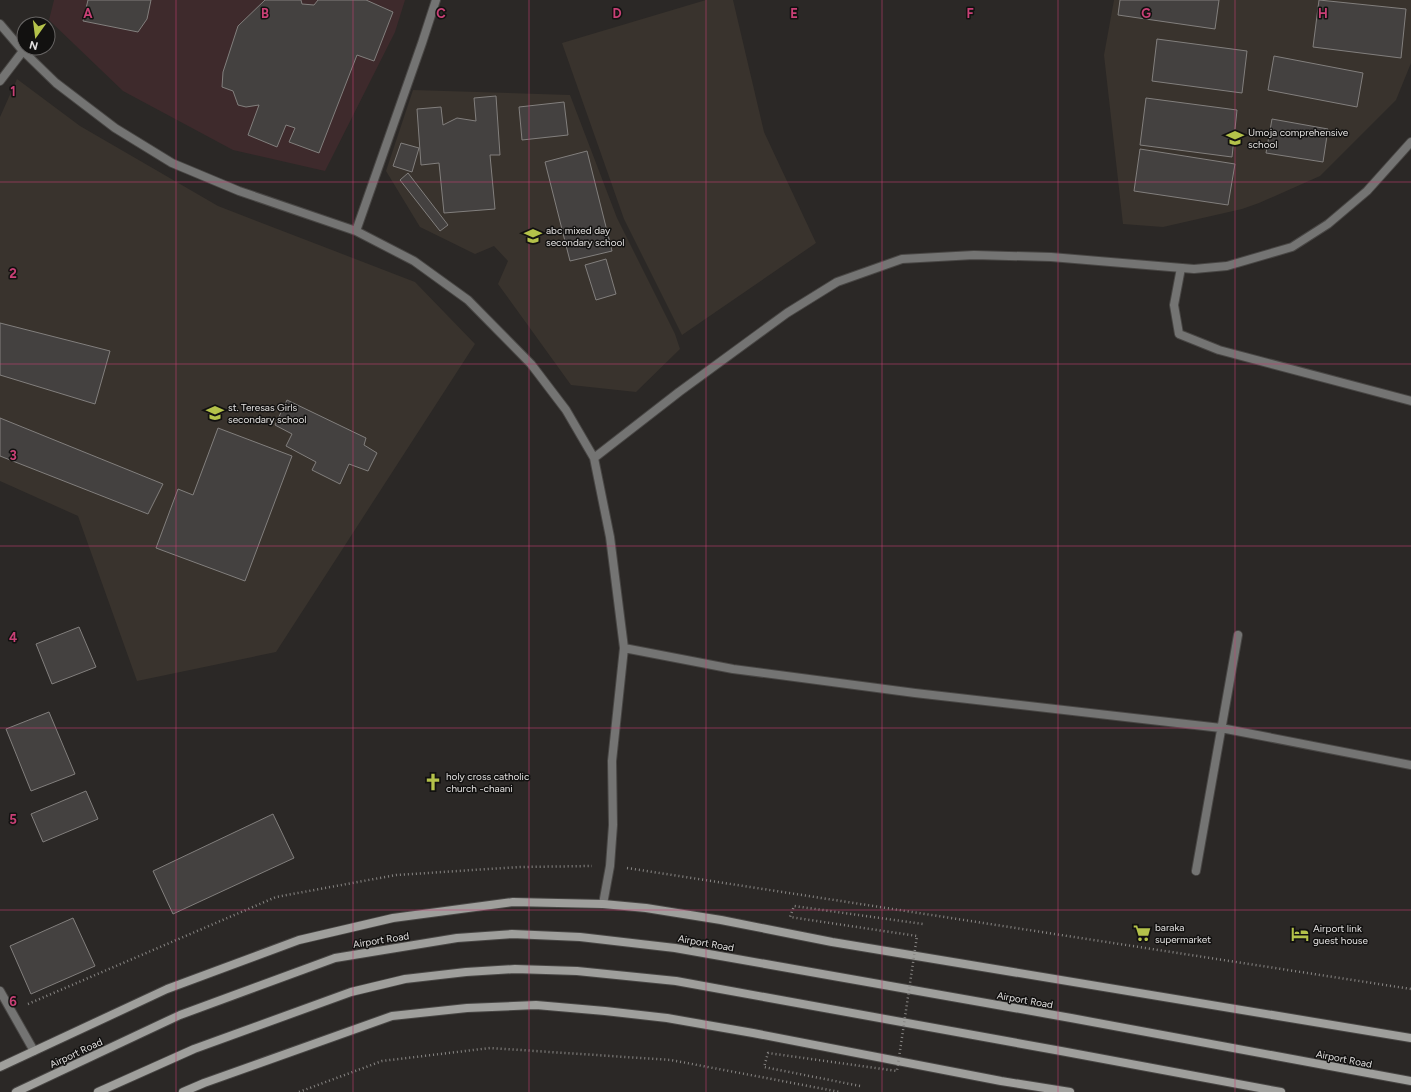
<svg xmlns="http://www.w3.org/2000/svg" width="1411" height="1092" font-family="Figtree,sans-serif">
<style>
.built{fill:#39332d}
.medical{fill:#3e2a2c}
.building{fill:#444140;stroke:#827f7d}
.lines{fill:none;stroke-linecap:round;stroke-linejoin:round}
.lane-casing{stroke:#484644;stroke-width:10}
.street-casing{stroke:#484644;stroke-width:10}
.secondary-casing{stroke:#484644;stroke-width:10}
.path{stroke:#898785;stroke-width:2.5;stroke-dasharray:1 3;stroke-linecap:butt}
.lane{stroke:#747473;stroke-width:8}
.street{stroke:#747473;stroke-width:8}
.secondary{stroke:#9f9f9c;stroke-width:8}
.path-bridge{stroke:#898785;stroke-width:2.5;stroke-dasharray:1 3;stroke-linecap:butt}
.grid{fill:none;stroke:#c94076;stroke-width:1;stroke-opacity:0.55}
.labels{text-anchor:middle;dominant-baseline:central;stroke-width:3;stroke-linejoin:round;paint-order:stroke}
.poi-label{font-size:10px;fill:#e3e1e0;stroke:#121110;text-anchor:start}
.street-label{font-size:10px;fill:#e3e1e0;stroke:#121110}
.grid-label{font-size:13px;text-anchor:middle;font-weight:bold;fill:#c94076;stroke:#121110;stroke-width:3;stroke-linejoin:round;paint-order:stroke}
</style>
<rect width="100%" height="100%" fill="#2b2826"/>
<!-- built -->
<path class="built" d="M 706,0 L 733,0 L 764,132 L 816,243 L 682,335 L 624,219 L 562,43 Z
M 1114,0 L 1411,0 L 1411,63 L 1396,100 L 1320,176 L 1259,203 L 1242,209 L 1163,227 L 1123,224 L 1104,55 Z
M 17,79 L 80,126 L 218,206 L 415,282 L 475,344 L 276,652 L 137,681 L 78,516 L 0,481 L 0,117 Z
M 413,90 L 570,95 L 617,218 L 675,334 L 680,349 L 636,392 L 571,385 L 498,284 L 508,261 L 494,246 L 475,254 L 420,227 L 386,171 Z"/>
<!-- medical -->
<path class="medical" d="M 54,0 L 405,0 L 395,32 L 325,171 L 233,150 L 123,91 L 49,20 Z"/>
<!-- building -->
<path class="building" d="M 88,0 L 151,0 L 147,19 L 138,32 L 83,21 Z
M 265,0 L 301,0 L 302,4 L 314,5 L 318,0 L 366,0 L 393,12 L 374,61 L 357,55 L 319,153 L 289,142 L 295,128 L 286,125 L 277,147 L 248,135 L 259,105 L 246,107 L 238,105 L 233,91 L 222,87 L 223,72 L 238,26 Z
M 1120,0 L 1219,0 L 1215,29 L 1118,15 Z
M 1319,0 L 1406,9 L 1401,58 L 1313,47 Z
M 1157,39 L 1247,51 L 1242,93 L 1152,81 Z
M 1274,56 L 1363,73 L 1357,107 L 1268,90 Z
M 496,96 L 500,155 L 490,155 L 495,209 L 444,213 L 439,163 L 421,165 L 417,109 L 441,107 L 443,125 L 457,118 L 476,121 L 474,98 Z
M 1146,98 L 1237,110 L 1232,157 L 1140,145 Z
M 564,102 L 568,135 L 522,140 L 519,107 Z
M 1272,119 L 1328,129 L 1323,162 L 1266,153 Z
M 401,143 L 419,148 L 412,172 L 393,166 Z
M 1140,149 L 1235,164 L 1228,205 L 1134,191 Z
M 587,151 L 612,251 L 570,261 L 545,162 Z
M 408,173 L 448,225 L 440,231 L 400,180 Z
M 606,259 L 616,294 L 596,300 L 585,265 Z
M 0,323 L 110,351 L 95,404 L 0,375 Z
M 287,400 L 366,438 L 364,445 L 377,453 L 368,471 L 349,464 L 340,484 L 312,470 L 316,462 L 286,446 L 292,434 L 275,425 Z
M 0,418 L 163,484 L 148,514 L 0,456 Z
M 218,428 L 292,456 L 245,581 L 156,548 L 178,489 L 193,495 Z
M 79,627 L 96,667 L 52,684 L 36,644 Z
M 49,712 L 75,774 L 31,791 L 6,729 Z
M 86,791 L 98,819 L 43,842 L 31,814 Z
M 273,814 L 294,858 L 173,914 L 153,871 Z
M 73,918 L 95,966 L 31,994 L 10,946 Z"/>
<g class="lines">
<!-- lane casing -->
<g class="lane-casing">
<path id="lane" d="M 1181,268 L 1174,305 L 1179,334 L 1219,350 L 1411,401"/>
</g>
<!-- street casing -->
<g class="street-casing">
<path id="street" d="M 0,24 L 23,51 L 56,83 L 115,128 L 172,163 L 239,191 L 356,231 L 414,261 L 468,300 L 531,364 L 566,410 L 594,458 L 610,537 L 624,648 L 612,761 L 613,825 L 610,866 L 603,904
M 0,81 L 23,51
M 356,231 L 422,43 L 436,0
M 594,458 L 679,392 L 787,313 L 837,282 L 902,259 L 974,255 L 1051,257 L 1194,269 L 1227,266 L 1292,247 L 1328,224 L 1367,191 L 1411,142
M 624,648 L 733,669 L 915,693 L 1221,728 L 1411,765
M 1196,871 L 1238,635
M 0,991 L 34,1051"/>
</g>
<!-- secondary casing -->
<g class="secondary-casing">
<path id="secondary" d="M 0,1067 L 167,989 L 299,940 L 393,918 L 513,902 L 603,904 L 646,908 L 721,920 L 832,942 L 1411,1038
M 16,1092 L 180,1015 L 335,958 L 457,938 L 512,934 L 580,937 L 675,948 L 1071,1018 L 1411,1081
M 98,1092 L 194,1049 L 351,992 L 405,979 L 466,972 L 515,969 L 577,971 L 676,981 L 1061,1051 L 1281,1092
M 183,1092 L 204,1083 L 392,1016 L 467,1008 L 536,1005 L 605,1011 L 667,1018 L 753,1033 L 1001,1081 L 1070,1092"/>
</g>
<!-- path -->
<path class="path" d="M 627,868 L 1411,989
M 28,1004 L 276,897 L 396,875 L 520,867 L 592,866
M 299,1092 L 382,1061 L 490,1048 L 671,1060 L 840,1092"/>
<!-- lane -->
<use href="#lane" class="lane"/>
<!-- street -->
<use href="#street" class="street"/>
<!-- secondary -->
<use href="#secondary" class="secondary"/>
<!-- path-bridge -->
<path class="path-bridge" d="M 860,1086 L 764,1067 L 768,1053 L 897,1071 L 917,936 L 790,917 L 794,906 L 923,924"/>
</g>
<!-- grid -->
<path class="grid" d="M 176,0 L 176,1092M 353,0 L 353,1092M 529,0 L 529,1092M 706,0 L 706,1092M 882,0 L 882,1092M 1058,0 L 1058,1092M 1235,0 L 1235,1092M 0,182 L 1411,182M 0,364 L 1411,364M 0,546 L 1411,546M 0,728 L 1411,728M 0,910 L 1411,910"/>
<!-- icons -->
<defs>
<g id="school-bare" transform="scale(1.38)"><path d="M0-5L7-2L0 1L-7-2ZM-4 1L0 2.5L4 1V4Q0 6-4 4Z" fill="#b4c24a" stroke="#121110" stroke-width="2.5" paint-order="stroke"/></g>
<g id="church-bare" transform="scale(1.38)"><path d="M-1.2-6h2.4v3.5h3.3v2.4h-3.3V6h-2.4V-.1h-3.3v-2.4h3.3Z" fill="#b4c24a" stroke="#121110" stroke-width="2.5" paint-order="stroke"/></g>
<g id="supermarket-bare" transform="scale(1.38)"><path d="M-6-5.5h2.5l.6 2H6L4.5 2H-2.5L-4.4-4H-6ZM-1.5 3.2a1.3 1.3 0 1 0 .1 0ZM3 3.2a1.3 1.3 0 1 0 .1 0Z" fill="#b4c24a" stroke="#121110" stroke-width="2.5" paint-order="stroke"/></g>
<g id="hotel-bare" transform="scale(1.38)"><path d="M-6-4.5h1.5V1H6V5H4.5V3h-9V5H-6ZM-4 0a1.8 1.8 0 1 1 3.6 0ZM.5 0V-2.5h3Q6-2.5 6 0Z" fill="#b4c24a" stroke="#121110" stroke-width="2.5" paint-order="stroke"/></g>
</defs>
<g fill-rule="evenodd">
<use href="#school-bare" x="1235" y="138"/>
<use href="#school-bare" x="533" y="236"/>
<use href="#school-bare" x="215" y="413"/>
<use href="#church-bare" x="433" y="782"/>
<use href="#supermarket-bare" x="1142" y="933"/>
<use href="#hotel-bare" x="1300" y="934"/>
</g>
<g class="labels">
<!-- poi labels -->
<g class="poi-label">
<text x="1248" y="132">Umoja comprehensive<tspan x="1248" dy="12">school</tspan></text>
<text x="546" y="230">abc mixed day<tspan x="546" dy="12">secondary school</tspan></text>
<text x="228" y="407">st. Teresas Girls<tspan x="228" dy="12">secondary school</tspan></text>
<text x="446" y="776">holy cross catholic<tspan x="446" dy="12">church -chaani</tspan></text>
<text x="1155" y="927">baraka<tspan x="1155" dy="12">supermarket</tspan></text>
<text x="1313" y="928">Airport link<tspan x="1313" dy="12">guest house</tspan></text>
</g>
<!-- street labels -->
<g class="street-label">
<text transform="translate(381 940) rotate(-9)">Airport Road</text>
<text transform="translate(706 943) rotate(10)">Airport Road</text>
<text transform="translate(1025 1000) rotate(10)">Airport Road</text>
<text transform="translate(76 1053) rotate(-25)">Airport Road</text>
<text transform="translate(1344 1059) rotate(11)">Airport Road</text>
</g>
</g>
<g class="grid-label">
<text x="88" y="18">A</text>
<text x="265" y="18">B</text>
<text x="441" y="18">C</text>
<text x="617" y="18">D</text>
<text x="794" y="18">E</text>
<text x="970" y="18">F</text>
<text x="1146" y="18">G</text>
<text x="1323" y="18">H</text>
<text x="13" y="96">1</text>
<text x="13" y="278">2</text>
<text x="13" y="460">3</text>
<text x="13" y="642">4</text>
<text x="13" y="824">5</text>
<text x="13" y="1006">6</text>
</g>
<!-- north arrow -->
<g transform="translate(36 36) rotate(194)"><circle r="19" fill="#121110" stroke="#666463"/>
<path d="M0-3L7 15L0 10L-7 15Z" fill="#b4c24a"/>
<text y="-6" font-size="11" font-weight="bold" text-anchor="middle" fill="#e3e1e0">N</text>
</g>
</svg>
